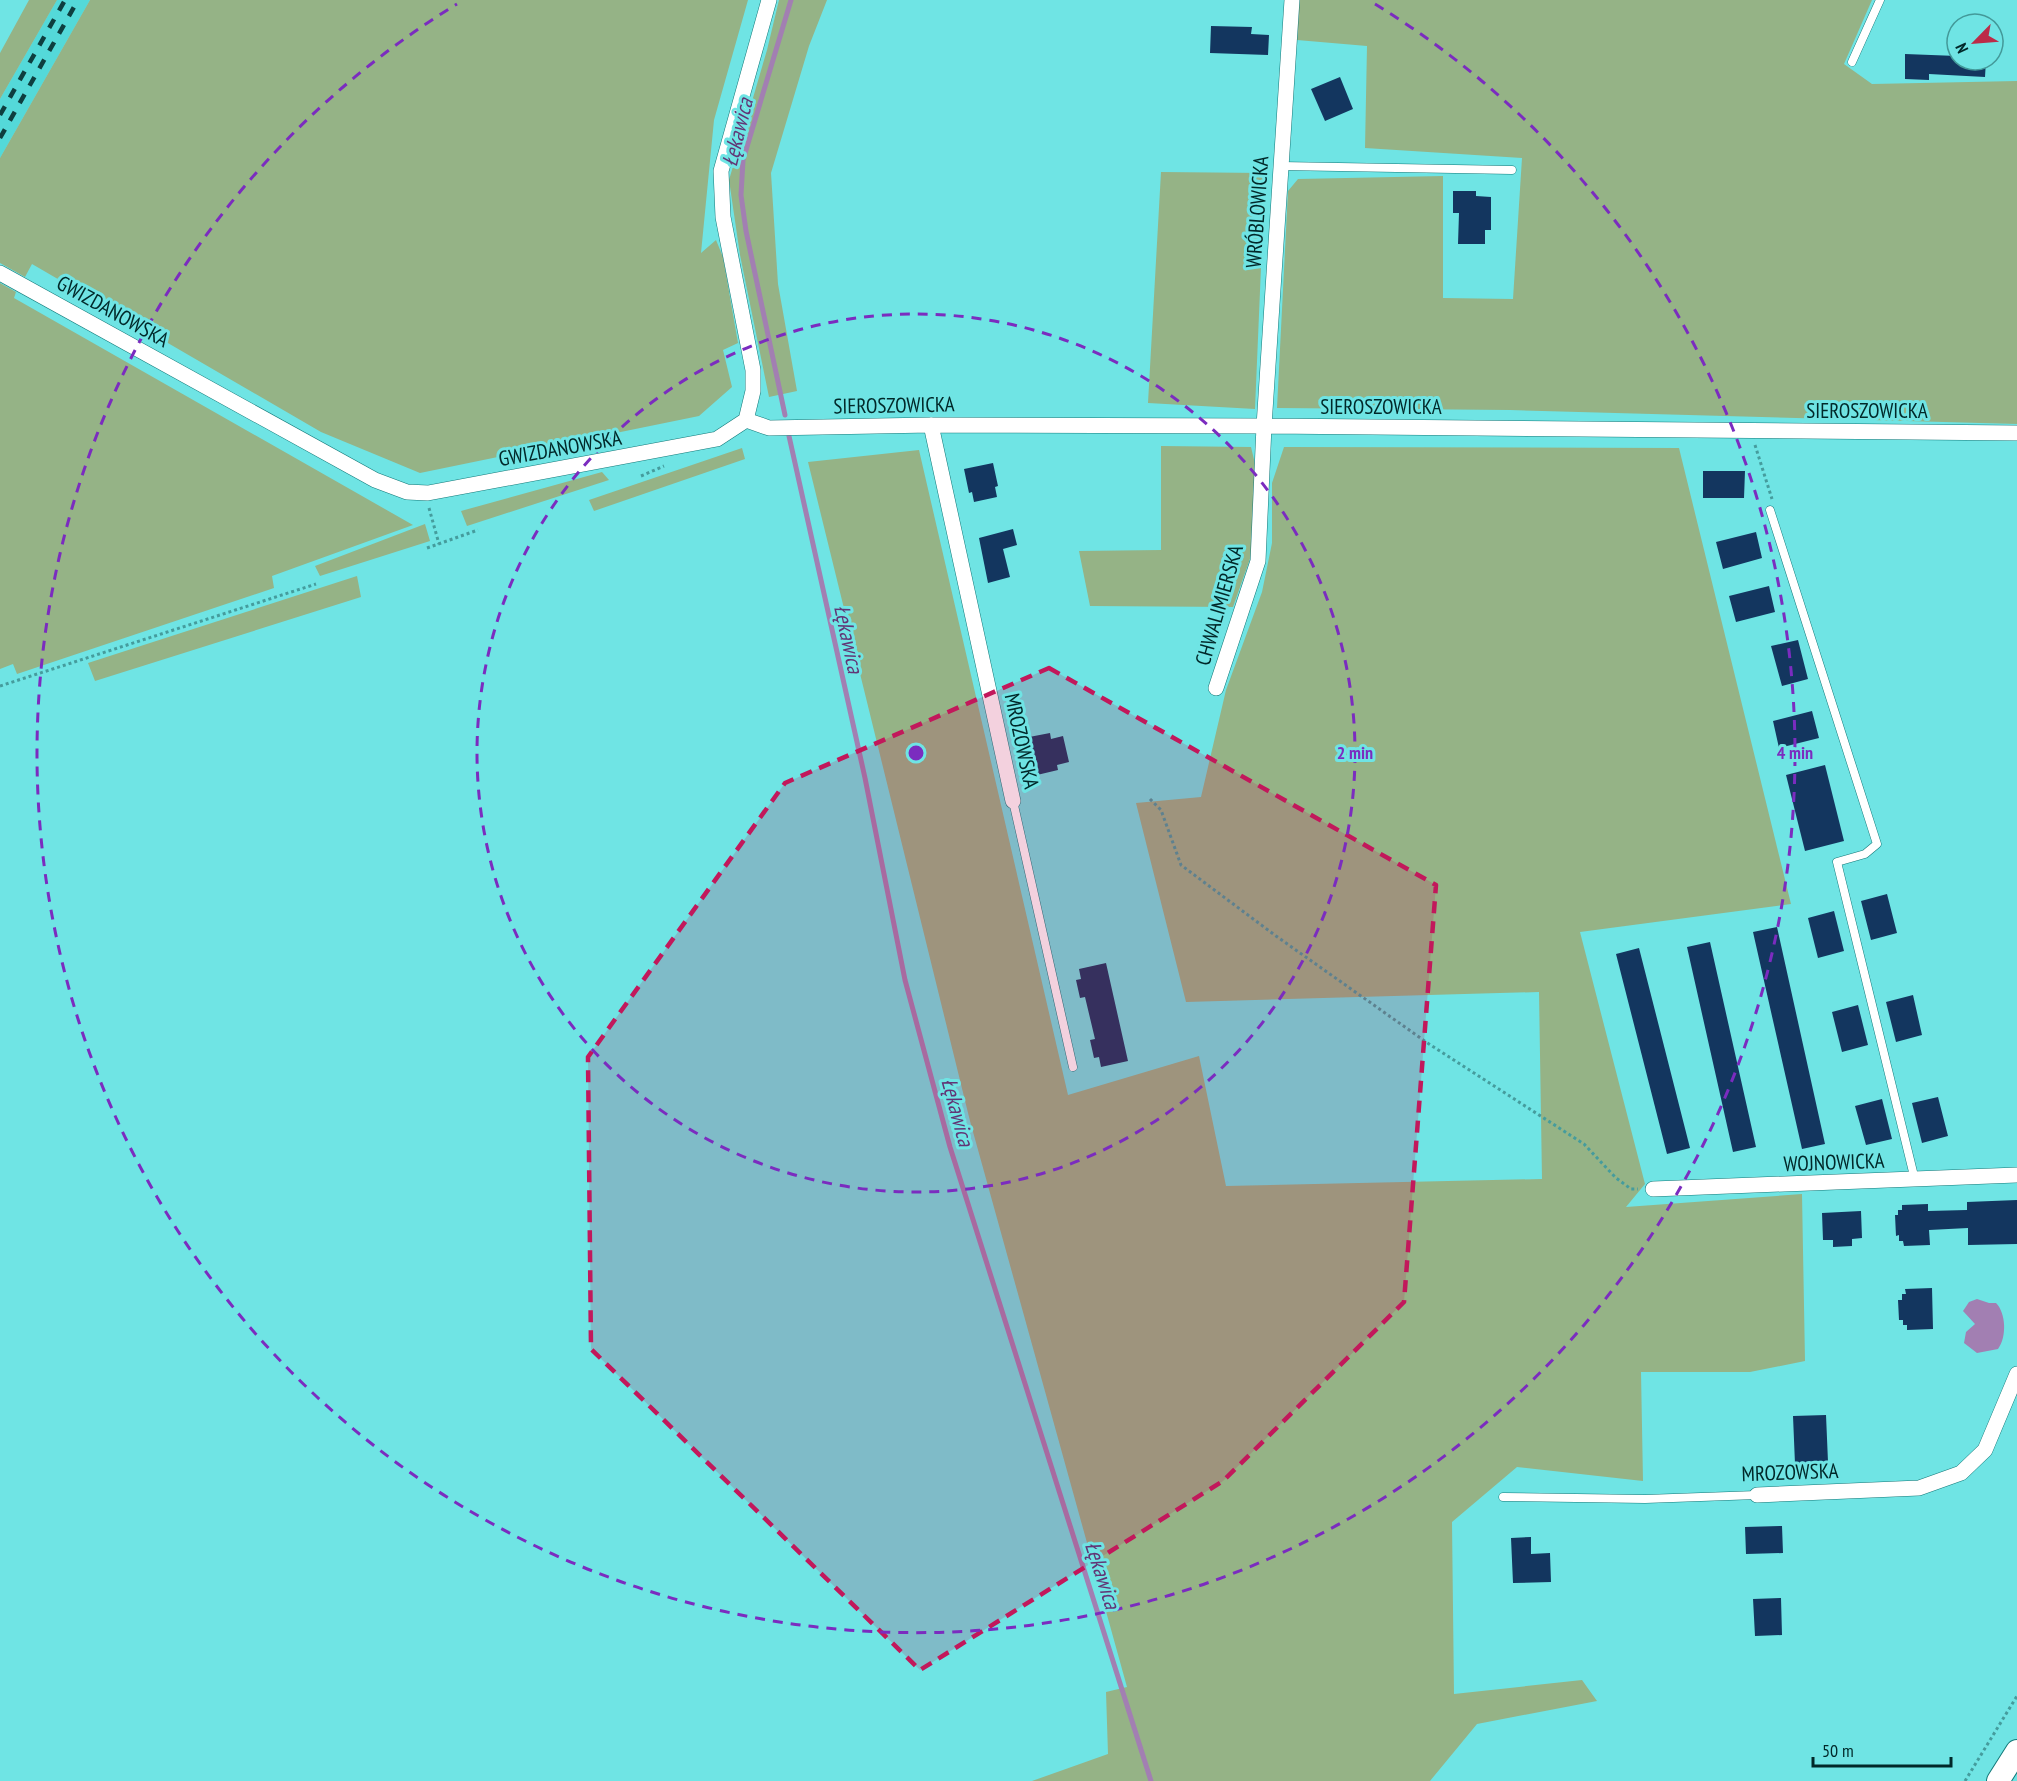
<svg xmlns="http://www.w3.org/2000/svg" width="2017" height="1781" font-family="'PT Sans Narrow',sans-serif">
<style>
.built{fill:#54d9d9}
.green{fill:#95b386}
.water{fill:#a27fb2}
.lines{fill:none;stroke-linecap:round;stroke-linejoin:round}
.stream{stroke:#a27fb2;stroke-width:5}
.building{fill:#13365f}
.lane-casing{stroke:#137979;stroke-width:9}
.street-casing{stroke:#137979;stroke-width:16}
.secondary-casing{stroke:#137979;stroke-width:24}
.path{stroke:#459c9d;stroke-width:3;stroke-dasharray:3 3;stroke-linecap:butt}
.lane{stroke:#fff;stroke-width:8}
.street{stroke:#fff;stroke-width:15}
.secondary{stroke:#fff;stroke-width:22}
.rail{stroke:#0e3e3f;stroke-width:4.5;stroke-dasharray:10 10;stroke-linecap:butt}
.marked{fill:#c2185b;fill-opacity:0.2;stroke:#c2185b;stroke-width:4.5;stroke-dasharray:12 8;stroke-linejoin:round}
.ring{fill:none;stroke:#7b2cbf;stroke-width:3;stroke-dasharray:10 8}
.labels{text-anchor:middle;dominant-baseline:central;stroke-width:6;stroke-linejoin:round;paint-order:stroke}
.street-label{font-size:21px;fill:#012829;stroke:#6fe4e4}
.water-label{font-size:22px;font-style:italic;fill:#623575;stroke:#6fe4e4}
.centre{fill:#7b2cbf;stroke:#6fe4e4;stroke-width:3}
.ring-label{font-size:18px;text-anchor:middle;font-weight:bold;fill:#7b2cbf;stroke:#6fe4e4;stroke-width:6;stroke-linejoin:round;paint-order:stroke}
</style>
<rect width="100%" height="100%" fill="#6fe4e4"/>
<!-- built -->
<path class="built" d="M 57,0 L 90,0 L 0,158 L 0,99 Z"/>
<!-- green -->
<path class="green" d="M 29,0 L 57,0 L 0,99 L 0,53 Z
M 90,0 L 748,0 L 714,120 L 701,253 L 716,240 L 723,257 L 738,343 L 723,350 L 732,387 L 699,416 L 420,473 L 321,432 L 32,264 L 25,277 L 0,263 L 0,158 Z
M 779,0 L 827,0 L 809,46 L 771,173 L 778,284 L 797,391 L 769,397 L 740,255 L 729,180 L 767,50 Z
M 1299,0 L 1872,0 L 1844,64 L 1872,84 L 2017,81 L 2017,424 L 1510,410 L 1277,408 L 1288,191 L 1298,179 L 1443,176 L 1443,298 L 1513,299 L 1522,158 L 1365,148 L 1367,46 L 1297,40 Z
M 1161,172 L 1265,173 L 1255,409 L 1148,403 Z
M 0,283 L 16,292 L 14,298 L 413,525 L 272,576 L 274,588 L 17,674 L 13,664 L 0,669 Z
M 1161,446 L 1251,447 L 1256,468 L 1251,556 L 1233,607 L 1090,606 L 1079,551 L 1161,550 Z
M 1284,447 L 1679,448 L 1791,904 L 1580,932 L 1645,1184 L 1626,1207 L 1802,1194 L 1805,1361 L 1750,1372 L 1641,1372 L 1643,1481 L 1517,1467 L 1452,1522 L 1454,1694 L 1582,1680 L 1597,1701 L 1477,1724 L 1430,1781 L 1032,1781 L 1108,1754 L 1106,1692 L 1127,1687 L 970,1121 L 808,462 L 919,450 L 1068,1095 L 1199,1056 L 1226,1186 L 1542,1179 L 1539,992 L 1186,1002 L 1136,803 L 1201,797 L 1226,690 L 1262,592 L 1272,543 L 1272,483 Z
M 742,448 L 745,459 L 594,511 L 589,500 Z
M 602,472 L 609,480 L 467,526 L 461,511 Z
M 425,524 L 430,541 L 320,576 L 315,566 Z
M 357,576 L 361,597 L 95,681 L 88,663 Z"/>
<!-- water -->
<path class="water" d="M 1977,1299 L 1989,1303 L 1996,1303 C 2006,1313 2007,1337 1998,1349 L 1977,1353 L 1964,1343 L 1966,1332 L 1975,1324 L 1963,1311 L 1969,1302 Z"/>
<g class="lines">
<!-- stream -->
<path class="stream" d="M 785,415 L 746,231 L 741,195 L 743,160 L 791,0
M 789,436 L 865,778 L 905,980 L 950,1147 L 1151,1781"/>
</g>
<!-- building -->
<path class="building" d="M 1211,26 L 1252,27 L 1251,34 L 1269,35 L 1268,55 L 1210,53 Z
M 1905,54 L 1957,56 L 1957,60 L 1986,60 L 1985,77 L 1929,74 L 1929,80 L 1905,79 Z
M 1340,77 L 1353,109 L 1325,121 L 1311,89 Z
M 1453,191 L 1476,191 L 1476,196 L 1491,197 L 1491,230 L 1485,230 L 1485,244 L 1458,244 L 1459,213 L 1453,213 Z
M 993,463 L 998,486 L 995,487 L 997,497 L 974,502 L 972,492 L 969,493 L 964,469 Z
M 1703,471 L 1745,471 L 1744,498 L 1703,498 Z
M 1013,529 L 1017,545 L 1003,549 L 1010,577 L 988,583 L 979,538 Z
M 1756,532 L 1762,558 L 1723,569 L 1716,542 Z
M 1769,586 L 1775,612 L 1736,622 L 1729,596 Z
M 1798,640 L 1808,679 L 1782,686 L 1771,646 Z
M 1812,711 L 1819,738 L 1779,748 L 1773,721 Z
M 1050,733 L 1051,739 L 1063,736 L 1069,762 L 1057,765 L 1058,770 L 1037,775 L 1033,755 L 1029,756 L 1024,738 Z
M 1825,765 L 1844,841 L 1805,851 L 1786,775 Z
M 1887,894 L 1897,933 L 1871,940 L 1861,901 Z
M 1834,911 L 1844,951 L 1818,958 L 1808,918 Z
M 1777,927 L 1825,1144 L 1802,1149 L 1753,932 Z
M 1710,942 L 1756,1147 L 1733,1152 L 1687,947 Z
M 1639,948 L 1690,1148 L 1667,1154 L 1616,954 Z
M 1106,963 L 1128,1061 L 1101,1067 L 1099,1057 L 1094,1058 L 1090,1040 L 1095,1039 L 1085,997 L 1080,998 L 1076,980 L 1081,979 L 1079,969 Z
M 1913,995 L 1922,1035 L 1896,1042 L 1886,1002 Z
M 1858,1005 L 1868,1045 L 1842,1052 L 1832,1012 Z
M 1938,1097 L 1948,1136 L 1922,1143 L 1912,1103 Z
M 1882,1099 L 1892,1139 L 1866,1145 L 1855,1106 Z
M 2017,1200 L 2017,1244 L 1968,1245 L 1968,1228 L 1929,1230 L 1930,1245 L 1904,1246 L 1903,1241 L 1899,1241 L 1899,1235 L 1896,1236 L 1895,1215 L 1898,1215 L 1898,1210 L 1902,1210 L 1902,1205 L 1928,1204 L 1928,1211 L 1967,1210 L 1967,1202 Z
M 1861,1211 L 1862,1238 L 1852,1239 L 1852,1246 L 1833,1247 L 1833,1240 L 1823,1240 L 1822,1213 Z
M 1932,1288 L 1933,1329 L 1907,1330 L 1907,1325 L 1903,1325 L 1903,1320 L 1899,1320 L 1898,1300 L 1902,1300 L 1902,1294 L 1906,1294 L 1905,1289 Z
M 1826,1415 L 1828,1462 L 1795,1464 L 1793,1416 Z
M 1782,1526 L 1783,1553 L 1746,1554 L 1745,1527 Z
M 1531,1537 L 1531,1554 L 1550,1553 L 1551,1582 L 1513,1583 L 1511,1538 Z
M 1781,1598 L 1782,1635 L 1755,1636 L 1753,1599 Z"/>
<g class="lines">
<!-- lane casing -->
<g class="lane-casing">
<path id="lane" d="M 1852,62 L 1880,0
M 1281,166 L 1512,170
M 1770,510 L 1877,844 L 1865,854 L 1837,862 L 1915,1180
M 1013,801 L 1073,1067
M 1503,1497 L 1645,1499 L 1757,1495"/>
</g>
<!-- street casing -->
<g class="street-casing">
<path id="street" d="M 0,273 L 375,480 L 407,492 L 428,493 L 717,439 L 746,420 L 753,391 L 753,370 L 723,217 L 721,171 L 769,0
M 746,420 L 769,428 L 931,425 L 1264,426 L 2017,433
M 931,425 L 1013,801
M 1216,688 L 1258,561 L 1264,426 L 1292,0
M 1653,1189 L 2017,1175
M 1757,1495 L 1919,1488 L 1961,1473 L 1985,1450 L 2017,1374"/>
</g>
<!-- secondary casing -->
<g class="secondary-casing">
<path id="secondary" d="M 1998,1781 L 2017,1751"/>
</g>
<!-- path -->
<path class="path" d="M 1755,445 L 1772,499
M 641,476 L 664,466
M 429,508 L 439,544
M 427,548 L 478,530
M 0,686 L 316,584
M 1150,799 L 1161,810 L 1181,865 L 1276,936 L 1429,1044 L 1584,1144 L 1616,1178 L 1631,1189 L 1638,1189
M 1965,1781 L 2017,1696"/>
<!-- lane -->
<use href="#lane" class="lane"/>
<!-- street -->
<use href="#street" class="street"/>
<!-- secondary -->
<use href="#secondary" class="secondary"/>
<!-- rail -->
<path class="rail" d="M 0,115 L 65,0
M 0,138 L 78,0"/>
</g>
<!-- marked area -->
<path class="marked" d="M 1049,668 L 1436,885 L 1404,1302 L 1223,1481 L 920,1670 L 591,1349 L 588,1057 L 785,783 Z"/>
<!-- distance rings -->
<g class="ring">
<circle cx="916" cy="753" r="439"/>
<path d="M1375 4A879 879 0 1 1 457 4"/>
</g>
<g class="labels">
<!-- street labels -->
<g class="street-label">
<text transform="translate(1257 212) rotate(-86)">WRÓBLOWICKA</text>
<text transform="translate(113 311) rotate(29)">GWIZDANOWSKA</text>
<text transform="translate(894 405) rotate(-1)">SIEROSZOWICKA</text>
<text x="1381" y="406">SIEROSZOWICKA</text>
<text x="1867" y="410">SIEROSZOWICKA</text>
<text transform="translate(560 448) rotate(-10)">GWIZDANOWSKA</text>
<text transform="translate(1219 605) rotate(-74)">CHWALIMIERSKA</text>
<text transform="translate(1022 741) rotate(78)">MROZOWSKA</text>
<text transform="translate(1834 1162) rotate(-2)">WOJNOWICKA</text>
<text transform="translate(1790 1472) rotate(-2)">MROZOWSKA</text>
</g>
<!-- water labels -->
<g class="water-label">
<text transform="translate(737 132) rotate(-76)">Łękawica</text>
<text transform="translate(849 639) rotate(78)">Łękawica</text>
<text transform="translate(958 1112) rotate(75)">Łękawica</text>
<text transform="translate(1103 1575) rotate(72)">Łękawica</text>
</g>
</g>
<circle cx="916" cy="753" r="9" class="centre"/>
<g class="ring-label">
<text x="1355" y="759">2 min</text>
<text x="1795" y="759">4 min</text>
</g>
<!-- north arrow -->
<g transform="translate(1975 42) rotate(245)"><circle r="28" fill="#6fe4e4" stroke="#439999" stroke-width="1.5"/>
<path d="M0-4.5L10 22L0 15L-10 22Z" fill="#bc2b48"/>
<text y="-9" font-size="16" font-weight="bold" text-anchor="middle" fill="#012829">N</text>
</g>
<!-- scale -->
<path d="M1813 1757v9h138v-9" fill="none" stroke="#012829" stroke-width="3"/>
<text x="1822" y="1757" font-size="18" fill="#012829" stroke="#6fe4e4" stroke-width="4.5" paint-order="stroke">50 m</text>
</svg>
